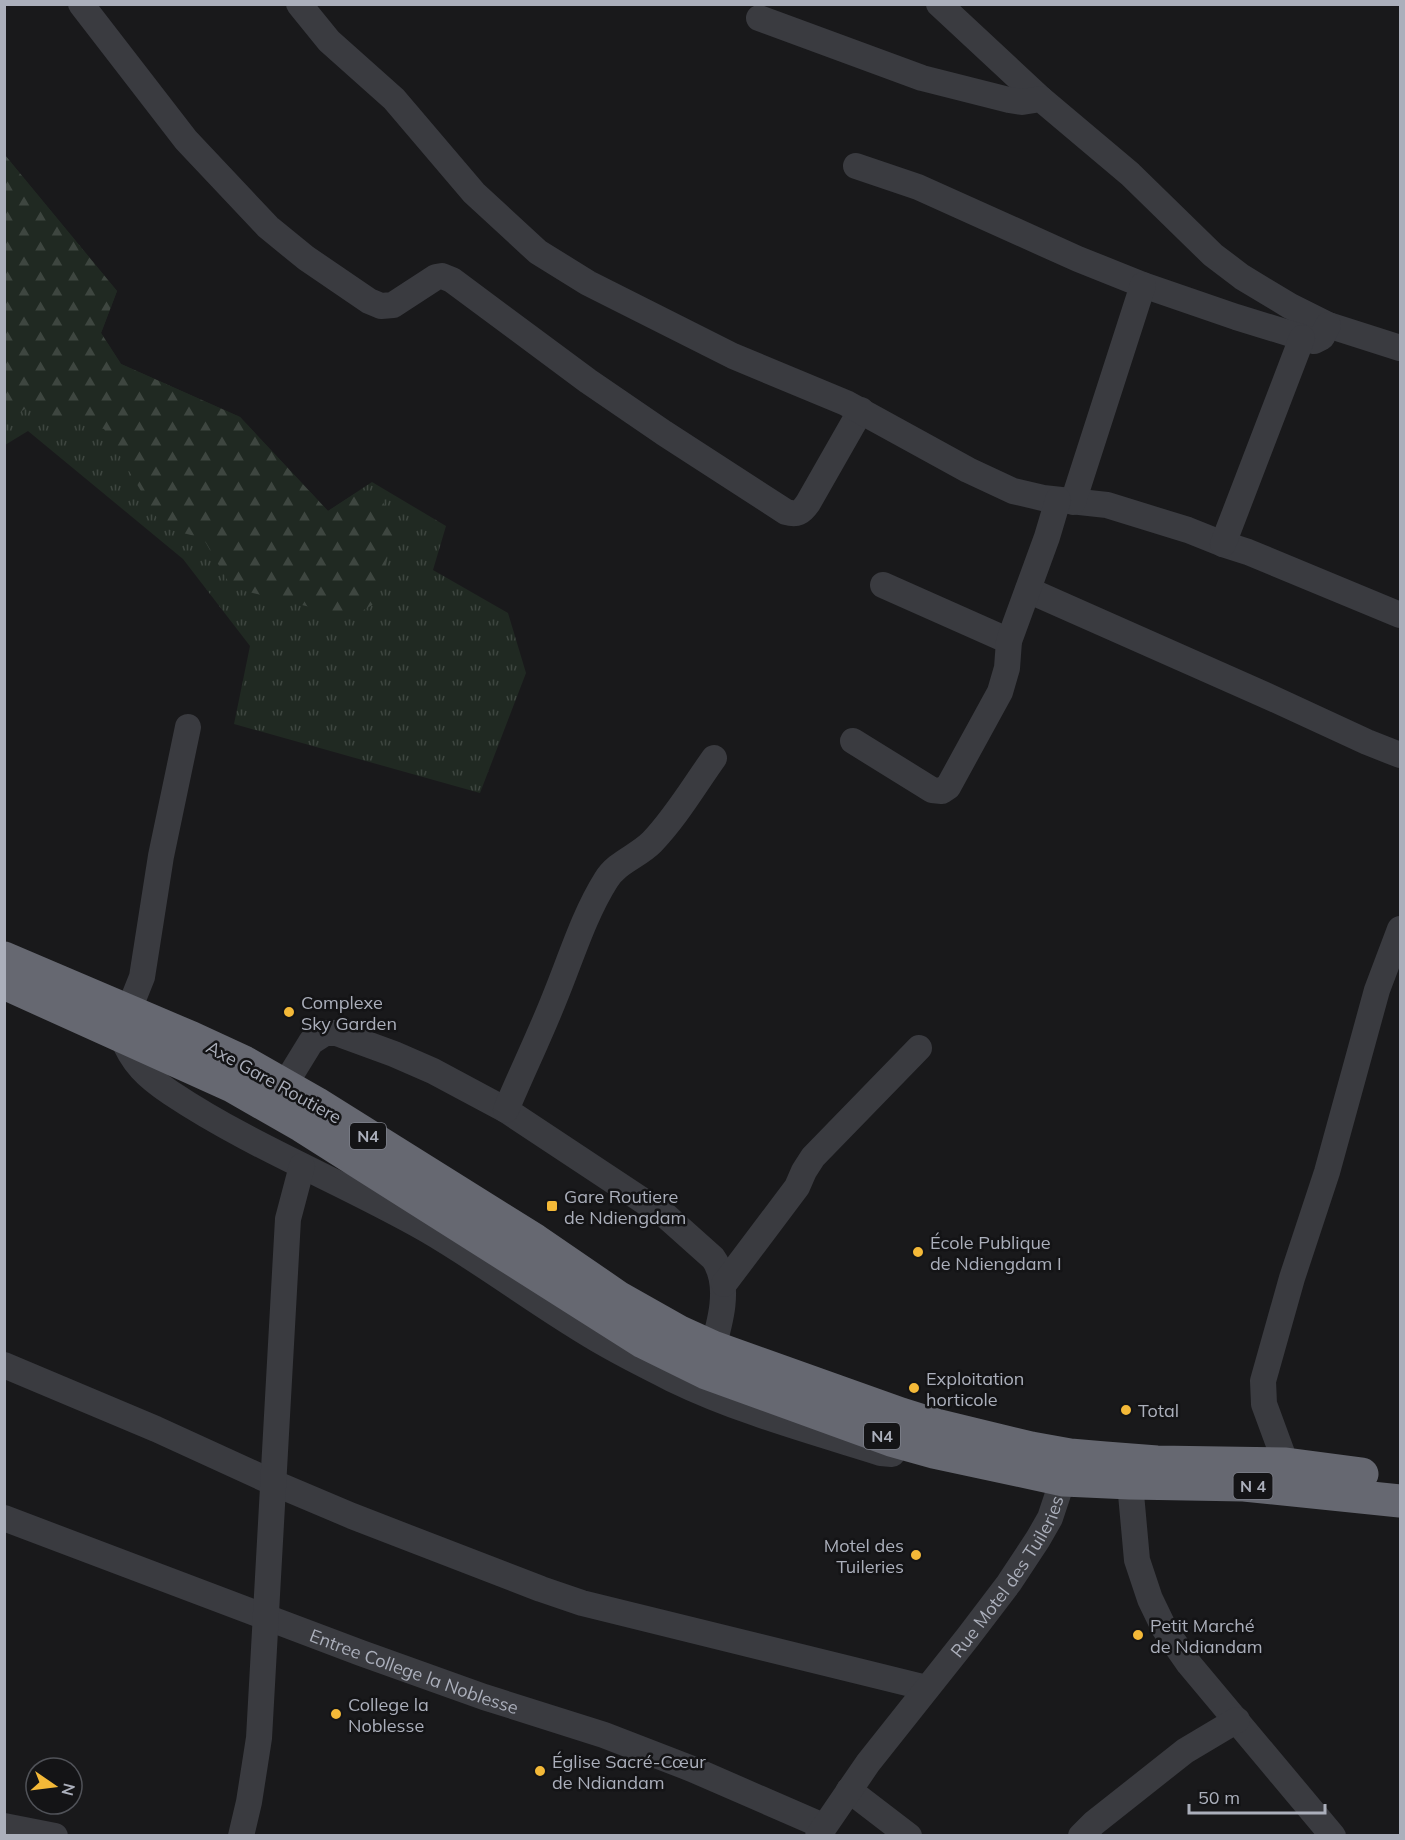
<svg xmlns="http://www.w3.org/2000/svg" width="1405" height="1840" font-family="Mulish,sans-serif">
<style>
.grass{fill:url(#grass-tufts)}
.forest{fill:url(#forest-firs)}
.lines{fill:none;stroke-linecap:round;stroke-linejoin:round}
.minor{stroke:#3a3b40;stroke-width:26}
.highway{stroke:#666871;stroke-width:33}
.poi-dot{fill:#f4b938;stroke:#141416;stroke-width:2}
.labels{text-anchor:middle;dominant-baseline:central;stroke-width:5;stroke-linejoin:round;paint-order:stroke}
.shield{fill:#141416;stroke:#7e808a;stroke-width:1.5}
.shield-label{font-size:16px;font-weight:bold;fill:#abafbb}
.poi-label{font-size:18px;fill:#abafbb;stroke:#141416;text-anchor:start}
.street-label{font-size:18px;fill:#abafbb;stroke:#141416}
</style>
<defs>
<pattern id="grass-tufts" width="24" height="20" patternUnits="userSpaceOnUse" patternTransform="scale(1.5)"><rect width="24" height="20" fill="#202922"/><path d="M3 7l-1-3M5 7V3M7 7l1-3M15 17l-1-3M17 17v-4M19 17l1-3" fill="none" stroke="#3e4640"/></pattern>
<pattern id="forest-firs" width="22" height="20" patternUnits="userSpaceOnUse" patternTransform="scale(1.5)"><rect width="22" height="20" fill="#202922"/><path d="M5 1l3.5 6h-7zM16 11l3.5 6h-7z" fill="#3e4640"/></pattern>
</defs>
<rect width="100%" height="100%" fill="#19191b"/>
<!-- grass -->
<path class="grass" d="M 4,154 L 117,291 L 101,333 L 121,364 L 240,417 L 328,511 L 372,482 L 446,526 L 433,570 L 508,613 L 526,673 L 480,793 L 234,724 L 250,646 L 183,559 L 28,431 L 5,445 Z"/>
<!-- forest -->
<path class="forest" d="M 4,154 L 117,291 L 101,333 L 121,364 L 240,417 L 328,511 L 356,493 L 381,499 L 396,524 L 376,603 L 351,617 L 232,588 L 203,538 L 163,528 L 104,429 L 25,409 L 5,422 Z"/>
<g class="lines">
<!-- minor -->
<g class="minor">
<path d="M 81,4 L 186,140 L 268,227 L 306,258 L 369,301 L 381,306 L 393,305 L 436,277 L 442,276 L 452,280 L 588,381 L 664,433 L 786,512 C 797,515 801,513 808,503 L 861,410"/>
<path d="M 299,4 L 329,41 L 394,99 L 474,193 L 538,252 L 588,283 L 733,356 L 846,403 L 968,470 L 1013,491 L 1043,498 L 1107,505 L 1188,530 L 1223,544 L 1248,552 L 1400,615"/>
<path d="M 939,4 L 1041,99"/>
<path d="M 759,18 L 922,78 L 1009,100 L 1022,102 L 1041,99 L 1130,174 L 1213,255 L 1242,277 L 1290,306 L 1328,325 L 1400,348"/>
<path d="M 856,166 L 918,187 L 1078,259 L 1143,285 L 1236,317 L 1314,341 L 1322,337 L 1328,325"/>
<path d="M 1073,502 L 1143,285"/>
<path d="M 1223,544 L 1302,338"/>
<path d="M 883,585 L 1009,641"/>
<path d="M 1028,590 L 1265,695 L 1367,742 L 1400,755"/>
<path d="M 853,741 L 932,790 L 942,791 L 948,787 L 1000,692 L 1007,668 L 1009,641 L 1047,537 L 1058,500"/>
<path d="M 128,1012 L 142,977 L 161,856 L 188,727"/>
<path d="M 122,1036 C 132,1063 147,1077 171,1093 C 252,1147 343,1182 427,1230 C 489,1266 545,1310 607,1345 C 628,1357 650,1368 672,1379 C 738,1411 811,1431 881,1453 L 892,1454"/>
<path d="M 276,1099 L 311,1042 L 325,1033 L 336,1033 L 342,1035 L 394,1054 L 433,1071 L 506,1110 L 666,1216 L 713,1258 C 734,1287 717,1333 708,1364"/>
<path d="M 506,1110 C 522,1072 540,1035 555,997 C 571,958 584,915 606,880 C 617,862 637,857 652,842 C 676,817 694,786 714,758"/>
<path d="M 724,1284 L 797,1187 L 804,1171 L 813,1157 L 919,1048"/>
<path d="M 4,1365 L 156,1429 L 274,1483 L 352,1516 L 541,1589 L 582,1603 L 927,1688"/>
<path d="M 1286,1464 L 1264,1404 L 1263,1381 L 1292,1278 L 1327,1172 L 1377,990 L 1400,929"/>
<path d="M 1131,1467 L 1130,1483 L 1137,1560 L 1150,1599 L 1164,1628 L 1189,1664 L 1333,1836"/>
<path id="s1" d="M 4,1518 L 361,1653 L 484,1697 L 604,1735 L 692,1769 L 823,1826"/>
<path d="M 849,1790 L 909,1836"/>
<path d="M 4,1826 L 55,1836"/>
<path d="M 241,1836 L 249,1802 L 259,1738 L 288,1219 L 302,1166"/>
<path id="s2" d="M 818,1836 L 868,1763 L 968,1637 L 1009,1583 L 1038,1539 L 1050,1518 L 1068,1464"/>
<path d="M 1081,1836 L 1094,1823 L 1185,1751 L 1237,1720"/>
</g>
<!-- highway -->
<path class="highway" d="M 4,958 L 192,1038 L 244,1062 L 316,1103 L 535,1240 L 618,1297 L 680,1332 L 713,1347 L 901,1414 L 936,1425 L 1031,1448 L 1070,1455 L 1105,1458 L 1157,1462 L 1286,1464 L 1362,1474
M 4,983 L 232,1086 L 302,1126 L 643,1342 L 706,1373 L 891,1440 L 934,1452 L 1064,1480 L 1130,1483 L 1244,1485 L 1400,1501"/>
</g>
<!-- markers -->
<g class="poi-dot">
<circle cx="289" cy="1012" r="6"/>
<rect x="546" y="1200" width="12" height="12" rx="3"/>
<circle cx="918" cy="1252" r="6"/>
<circle cx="914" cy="1388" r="6"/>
<circle cx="1126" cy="1410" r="6"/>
<circle cx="916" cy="1555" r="6"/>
<circle cx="1138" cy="1635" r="6"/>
<circle cx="336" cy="1714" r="6"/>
<circle cx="540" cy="1771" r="6"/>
</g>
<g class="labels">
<!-- shield labels -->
<g class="shield">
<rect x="350" y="1123" width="36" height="26" rx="4.5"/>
<rect x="864" y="1423" width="36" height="26" rx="4.5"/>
<rect x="1233.5" y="1473" width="39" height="26" rx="4.5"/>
</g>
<g class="shield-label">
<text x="368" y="1136">N4</text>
<text x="882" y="1436">N4</text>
<text x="1253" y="1486">N 4</text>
</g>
<!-- poi labels -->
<g class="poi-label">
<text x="301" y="1002">Complexe<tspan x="301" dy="21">Sky Garden</tspan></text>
<text x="564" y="1196">Gare Routiere<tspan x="564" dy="21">de Ndiengdam</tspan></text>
<text x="930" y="1242">École Publique<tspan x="930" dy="21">de Ndiengdam I</tspan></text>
<text x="926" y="1378">Exploitation<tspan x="926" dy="21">horticole</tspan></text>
<text x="1138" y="1410">Total</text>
<text x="904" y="1545" text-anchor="end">Motel des<tspan x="904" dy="21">Tuileries</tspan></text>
<text x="1150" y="1625">Petit Marché<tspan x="1150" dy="21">de Ndiandam</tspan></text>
<text x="348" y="1704">College la<tspan x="348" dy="21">Noblesse</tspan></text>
<text x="552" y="1761">Église Sacré-Cœur<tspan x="552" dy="21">de Ndiandam</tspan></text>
</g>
<!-- street labels -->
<g class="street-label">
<text transform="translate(274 1082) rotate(29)">Axe Gare Routiere</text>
<text stroke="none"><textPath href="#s2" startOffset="322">Rue Motel des Tuileries</textPath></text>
<text stroke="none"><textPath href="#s1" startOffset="438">Entree College la Noblesse</textPath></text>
</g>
</g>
<!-- border -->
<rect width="1405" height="1840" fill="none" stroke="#abafbb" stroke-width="12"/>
<!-- north arrow -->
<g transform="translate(54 1786) rotate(104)"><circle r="28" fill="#141416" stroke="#505258" stroke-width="1.5"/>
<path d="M0-4.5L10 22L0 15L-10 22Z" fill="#f4b938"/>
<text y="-9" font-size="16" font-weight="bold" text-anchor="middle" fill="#abafbb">N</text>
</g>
<!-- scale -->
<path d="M1189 1804v9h136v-9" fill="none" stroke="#abafbb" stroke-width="3"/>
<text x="1198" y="1804" font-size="18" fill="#abafbb" stroke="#141416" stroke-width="4.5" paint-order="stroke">50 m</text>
</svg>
